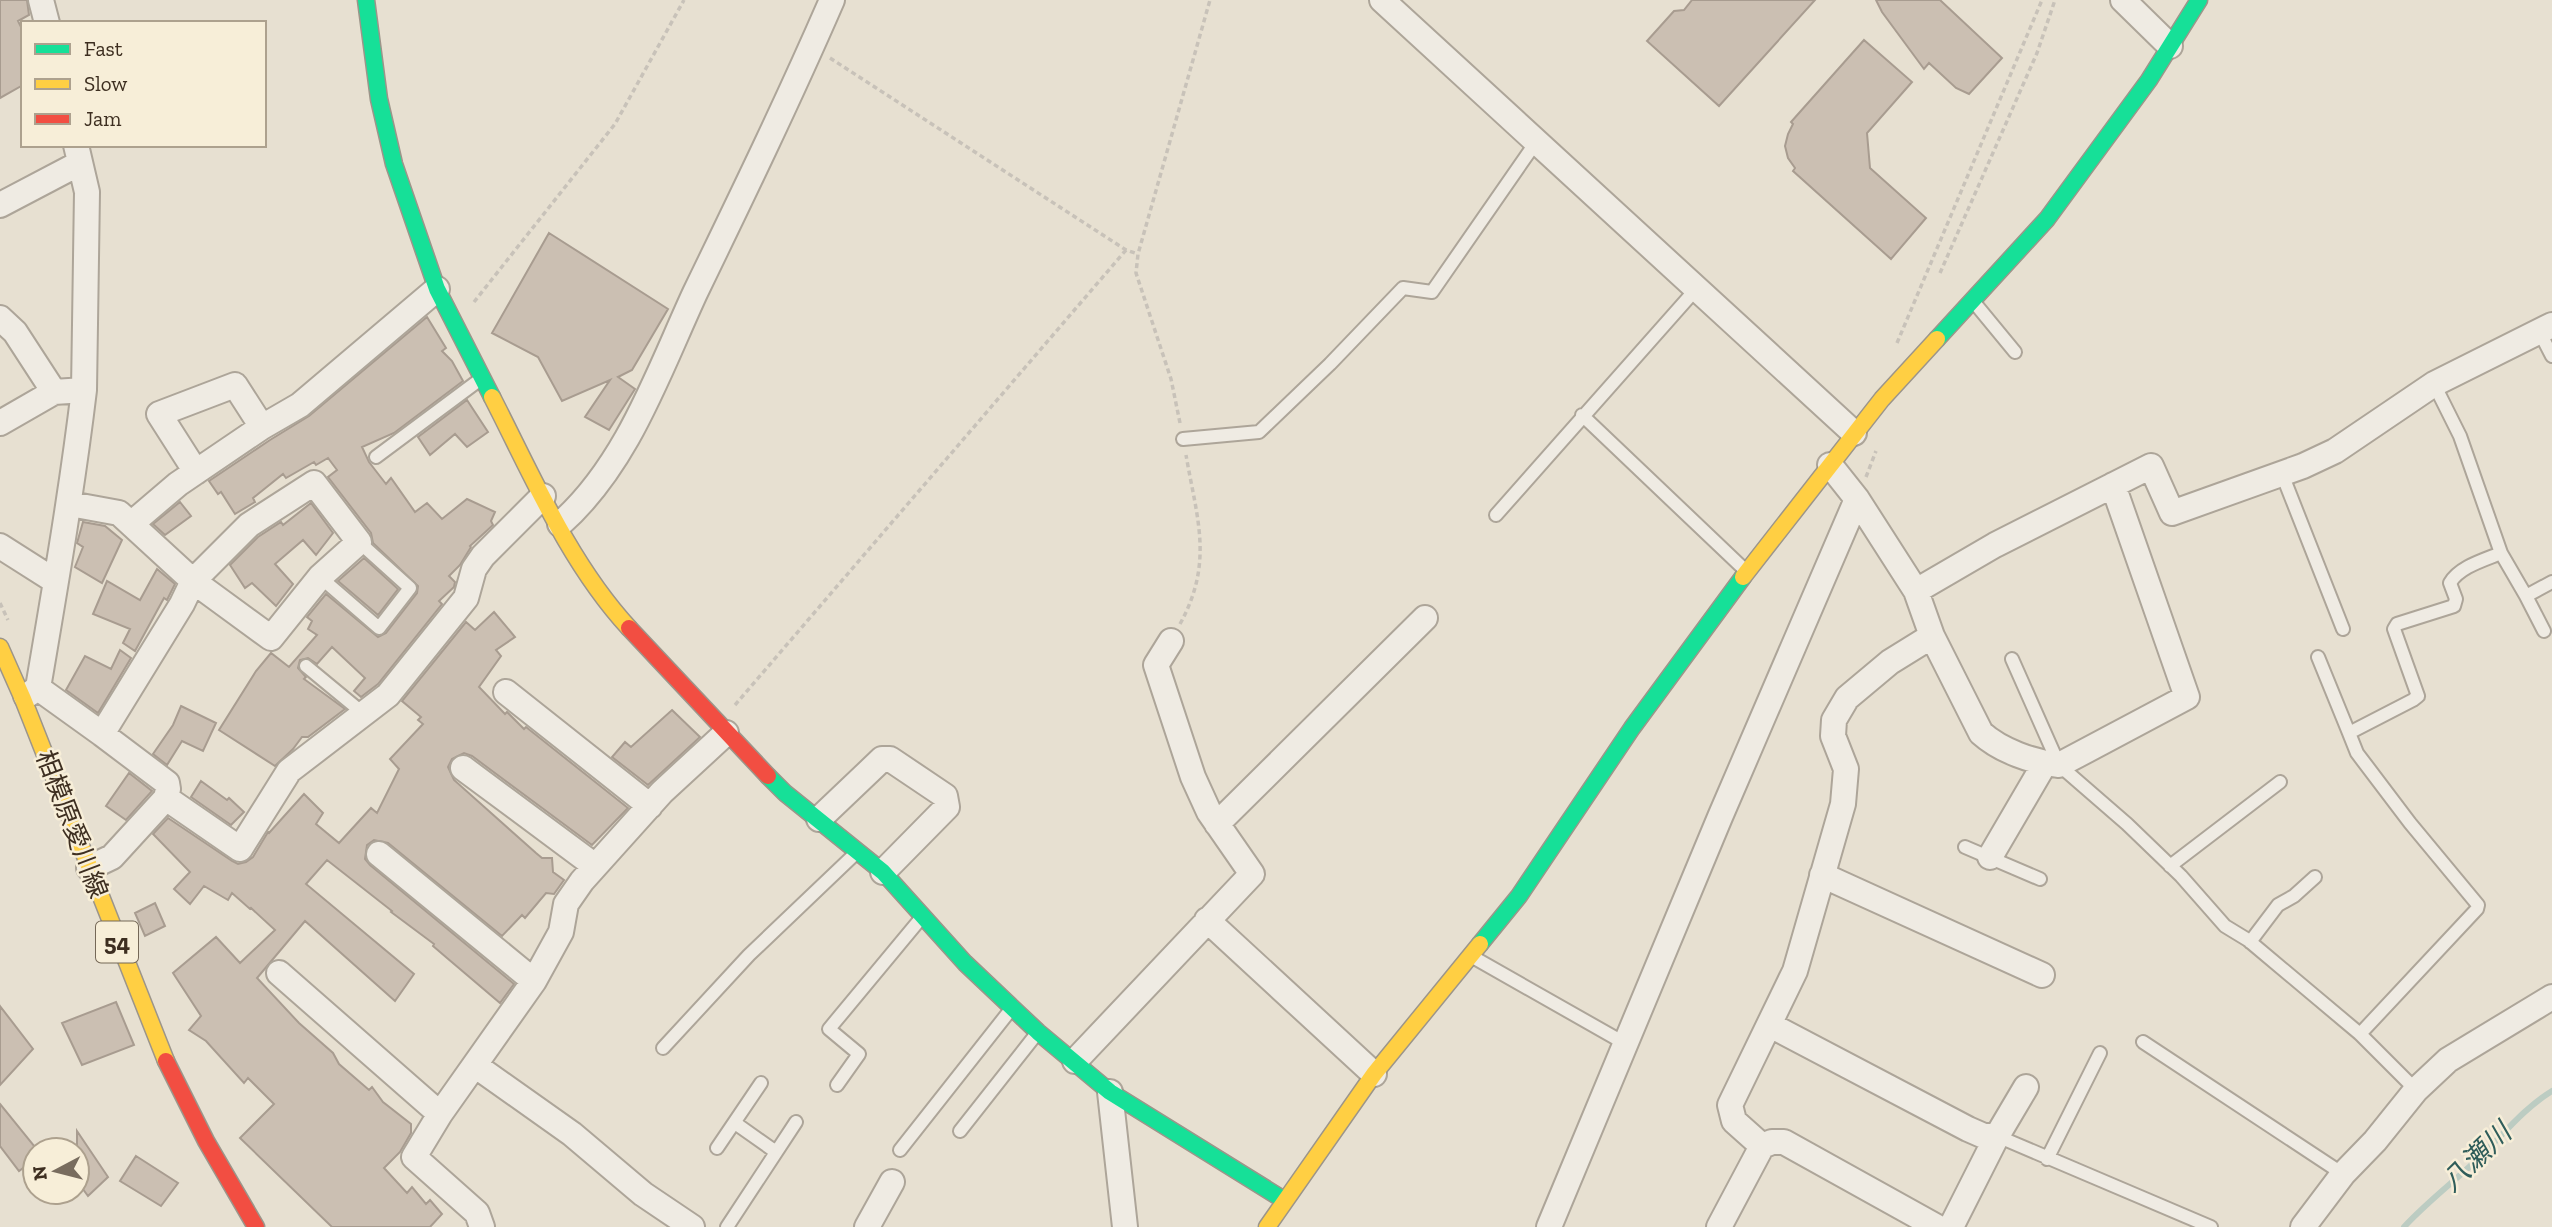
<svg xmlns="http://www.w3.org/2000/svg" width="2552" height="1227" font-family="'Zilla Slab','Noto Sans JP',serif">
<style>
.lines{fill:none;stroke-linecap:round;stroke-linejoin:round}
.stream{stroke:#bcccc2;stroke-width:6}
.building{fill:#cbbfb2;stroke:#a89c90;stroke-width:2}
.lane-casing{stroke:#ada599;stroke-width:16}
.street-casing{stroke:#ada599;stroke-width:28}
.fast-casing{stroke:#9c958a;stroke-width:19}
.slow-casing{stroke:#9c958a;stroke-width:19}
.jam-casing{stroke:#9c958a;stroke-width:19}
.path{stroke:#c8c2b9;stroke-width:3.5;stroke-dasharray:5 3.5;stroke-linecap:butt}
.lane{stroke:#efebe3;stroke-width:12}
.street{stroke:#efebe3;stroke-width:24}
.fast{stroke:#16e098;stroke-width:16}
.slow{stroke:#ffcf43;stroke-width:16}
.jam{stroke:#f24e42;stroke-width:16}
.labels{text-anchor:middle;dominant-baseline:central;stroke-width:5;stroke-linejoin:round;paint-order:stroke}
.shield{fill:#f7eed8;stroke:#756857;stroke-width:2}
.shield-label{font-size:24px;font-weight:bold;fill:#3d2e20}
.street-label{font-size:26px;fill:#3d2e20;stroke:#f7eed8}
.water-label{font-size:28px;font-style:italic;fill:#2f5d5a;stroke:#f7eed8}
</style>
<rect width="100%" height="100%" fill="#e7e0d1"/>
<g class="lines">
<!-- stream -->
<path class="stream" d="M 2404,1227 C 2428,1201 2455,1181 2480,1157 C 2504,1134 2523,1109 2552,1091"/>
</g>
<!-- building -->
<path class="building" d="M 0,0 L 27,0 L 29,15 L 18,21 L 23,31 L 23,85 L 0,98 Z
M 1692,0 L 1815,0 L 1719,106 L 1647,41 L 1674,11 L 1684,10 Z
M 1876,0 L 1940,0 L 2002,58 L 1969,94 L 1956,88 L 1929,63 L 1924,69 L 1882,12 Z
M 1864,40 L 1912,82 L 1867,133 L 1870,168 L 1926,218 L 1891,259 L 1793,171 L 1795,168 L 1788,158 L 1785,146 L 1788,134 L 1793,124 L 1791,122 Z
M 549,233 L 668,309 L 632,370 L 618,377 L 635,389 L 609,430 L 585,417 L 610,380 L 562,401 L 538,357 L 492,333 Z
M 427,317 L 446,348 L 442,351 L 452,361 L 463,381 L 394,433 L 362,447 L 369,462 L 386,484 L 391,478 L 415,512 L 427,503 L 442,519 L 467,499 L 495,512 L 491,521 L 493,525 L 470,546 L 471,547 L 460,565 L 449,576 L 455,582 L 454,587 L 439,601 L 442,604 L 378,684 L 361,697 L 354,691 L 365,678 L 332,647 L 317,664 L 308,658 L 300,660 L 298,668 L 306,677 L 304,679 L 345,709 L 308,737 L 302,737 L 293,749 L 275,766 L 219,730 L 256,671 L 271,653 L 289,667 L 317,635 L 308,629 L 312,621 L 307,617 L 326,594 L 378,637 L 386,633 L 417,593 L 418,586 L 373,543 L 371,533 L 328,477 L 337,470 L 328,458 L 316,465 L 314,462 L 286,478 L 283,474 L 253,498 L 255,502 L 235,514 L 221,492 L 218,494 L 209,481 L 270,440 L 309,416 Z
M 467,400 L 488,432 L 467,447 L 455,434 L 430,455 L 418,437 Z
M 180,502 L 191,516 L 165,535 L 153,524 Z
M 311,503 L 333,533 L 316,555 L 303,540 L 275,564 L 293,584 L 276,606 L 252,583 L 245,588 L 230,565 L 258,537 L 281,522 L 283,525 Z
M 83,522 L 105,526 L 122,540 L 102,583 L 75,567 L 83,547 L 77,543 Z
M 364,558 L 398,589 L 378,615 L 338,581 Z
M 157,569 L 175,584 L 167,600 L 164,598 L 135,651 L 123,643 L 130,629 L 93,614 L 107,581 L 140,600 Z
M 494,612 L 515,637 L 496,650 L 501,656 L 479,687 L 505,714 L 507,712 L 524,729 L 526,727 L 628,808 L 592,845 L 472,756 L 464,753 L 452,759 L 448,767 L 454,780 L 536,853 L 542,858 L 552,858 L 553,872 L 564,880 L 554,894 L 546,893 L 525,918 L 522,915 L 502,936 L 388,843 L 374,840 L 367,845 L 365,859 L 370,865 L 514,984 L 500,1003 L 447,958 L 433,946 L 434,944 L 391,912 L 392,911 L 327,860 L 306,884 L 414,974 L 395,1001 L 305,921 L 257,978 L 299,1023 L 333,1053 L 339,1064 L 369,1090 L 372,1087 L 383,1102 L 411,1124 L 411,1133 L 400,1152 L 384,1168 L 407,1193 L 412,1187 L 426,1204 L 430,1200 L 442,1214 L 430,1227 L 332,1227 L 240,1138 L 274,1104 L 248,1078 L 244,1083 L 206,1041 L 189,1030 L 201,1016 L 173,973 L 216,937 L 240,963 L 275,930 L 251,908 L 250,909 L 232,893 L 228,900 L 204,886 L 190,904 L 174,889 L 190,872 L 153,834 L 168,818 L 232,861 L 238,864 L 246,862 L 253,857 L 268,832 L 269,833 L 304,794 L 323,813 L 316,824 L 339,843 L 371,808 L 377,813 L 399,769 L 390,759 L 423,724 L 418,720 L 421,717 L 402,701 L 466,622 L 475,630 Z
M 120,650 L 131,658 L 98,713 L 66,690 L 85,656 L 111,669 Z
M 181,706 L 216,723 L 203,751 L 182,741 L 167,765 L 153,754 L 173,725 Z
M 672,710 L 700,737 L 648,785 L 612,757 L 625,742 L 631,747 Z
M 129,773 L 152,791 L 126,820 L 106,806 Z
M 201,781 L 227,800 L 229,798 L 244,812 L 231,825 L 191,797 Z
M 155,903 L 165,926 L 145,936 L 135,913 Z
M 116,1002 L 134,1045 L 82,1065 L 62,1023 Z
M 0,1006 L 33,1049 L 0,1085 Z
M 0,1104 L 35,1147 L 35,1159 L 19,1171 L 0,1146 Z
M 77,1131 L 108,1177 L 88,1196 L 77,1181 Z
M 136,1156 L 178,1183 L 161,1206 L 120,1181 Z"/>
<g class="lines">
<!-- lane casing -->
<g class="lane-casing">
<path id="lane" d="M 1973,301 L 2015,352
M 2539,331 L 2552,356
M 2434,384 L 2460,436 L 2501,553 L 2526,596 L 2552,582
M 1582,415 L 1746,571
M 1183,439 L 1259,432 L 1330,364 L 1403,288 L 1432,292 L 1536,142
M 376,457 L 482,378
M 2282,474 L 2343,629
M 1496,515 L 1697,288
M 320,577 L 379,628 L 410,588 L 359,542
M 2526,596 L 2544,631
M 2318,657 L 2349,733
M 2012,659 L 2059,765 L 2127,824 L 2181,876 L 2225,926 L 2248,940 L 2360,1034 L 2416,1090
M 306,666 L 364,714
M 1965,847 L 2040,879
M 2170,866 L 2280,782
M 2250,942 L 2278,905 L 2294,896 L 2315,877
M 1471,956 L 1626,1044
M 2360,1034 L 2477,909 L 2478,905 L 2410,823 L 2357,753 L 2349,733 L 2413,700 L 2418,696 L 2394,629 L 2397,624 L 2454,606 L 2456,599 L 2450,583 C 2459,567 2484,560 2501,553
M 2143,1042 L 2343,1174
M 663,1048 L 749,955 L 856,853
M 837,1085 L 859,1054 L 829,1029 L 922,917
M 735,1123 L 776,1152
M 960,1131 L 1038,1032
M 1997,1136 L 2211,1227
M 717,1148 L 761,1083
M 900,1150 L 1012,1008
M 2047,1159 L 2100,1053
M 727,1227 L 796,1122"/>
</g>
<!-- street casing -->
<g class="street-casing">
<path id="street" d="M 41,0 L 47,23
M 1382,0 L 1854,433
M 2123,0 L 2170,46
M 76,145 L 87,192 L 84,390
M 0,205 L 80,163
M 0,318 L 15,332 L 54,392
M 0,423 L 54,392 L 84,390 C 72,490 55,588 38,688 L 26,696
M 1830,465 L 1857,499 L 1916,591 L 1995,545 L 2151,466 L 2172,513 L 2303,466 L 2335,451 L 2434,384 L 2552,325
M 196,472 L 159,414 L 235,385 L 262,427
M 70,504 L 119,513 L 131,524
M 560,524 C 627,465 658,373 695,293 C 742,196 789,99 832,0
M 0,546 L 55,581
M 1916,591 L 1932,636 L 1981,733 C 2001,751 2033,762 2059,765 L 2187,697 L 2113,485
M 38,688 L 102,734 L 182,604 L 193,581 L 249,525 L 314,483 L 359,542 L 320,577 L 271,638 L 193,581 L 131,524 L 178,484 L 262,427 L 300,405 L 437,289
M 506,692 L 650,806
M 102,734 L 167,783 L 168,789 L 166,798
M 463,768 L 595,866
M 819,819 L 882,759 L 890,759 L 945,796 L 947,807 L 883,872
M 1217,824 L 1425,618
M 379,854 L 534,981
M 1990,857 L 2045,763
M 89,868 L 112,857 L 166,798 L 240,849 L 289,771 L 388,695 L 466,598 L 474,569 L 483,556 L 543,496
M 1822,875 L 2042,975
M 1207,920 L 1374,1074
M 279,973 L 440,1114
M 1770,1025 L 1968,1129 L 1984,1136 L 1997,1136
M 1075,1061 L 1252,874 L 1209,812 L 1193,777 L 1156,665 L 1171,641
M 476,1066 L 572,1134 L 643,1194 L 692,1227
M 1110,1092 L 1125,1227
M 1762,1146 L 1772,1142 L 1784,1142 L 1937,1227
M 482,1227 L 477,1213 L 414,1157 L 440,1114 L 534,981 L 561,932 L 566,904 L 582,881 L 662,792 L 726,733
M 867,1227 L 892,1182
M 1549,1227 L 1720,817 L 1857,499
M 1719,1227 L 1762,1146 L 1734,1121 L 1730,1105 L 1795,971 L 1843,804 L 1846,769 L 1833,736 L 1834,720 L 1847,698 L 1890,662 L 1932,636
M 1951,1227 L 1997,1136 L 2026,1087
M 2303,1227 L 2343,1174 L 2375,1141 L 2416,1090 L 2448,1060 L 2552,997"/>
</g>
<!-- fast casing -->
<g class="fast-casing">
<path id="fast" d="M 366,0 L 379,99 L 394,164 L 437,289 L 492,397
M 1937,339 L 2047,219 L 2149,80 L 2199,0
M 768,776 L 785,793 L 883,872 L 965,963 L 1038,1032 L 1110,1092 L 1284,1200
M 1480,944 L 1519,896 L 1632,728 L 1743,577"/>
</g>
<!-- slow casing -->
<g class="slow-casing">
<path id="slow" d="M 492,397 C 532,475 569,563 629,628
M 1743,577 L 1882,399 L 1937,339
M 0,647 L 23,699 L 166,1061
M 1267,1227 L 1374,1074 L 1480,944"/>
</g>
<!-- jam casing -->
<g class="jam-casing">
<path id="jam" d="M 629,628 L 768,776
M 166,1061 L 206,1141 L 256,1227"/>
</g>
<!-- path -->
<path class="path" d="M 830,58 L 1126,250 L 1138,254
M 1940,273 L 2037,53 L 2055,0
M 474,302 L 615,124 L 684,0
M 1897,343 L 2042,0
M 1180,423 L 1171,379 L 1136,273 L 1138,254 L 1210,0
M 1866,477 L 1876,451
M 0,603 L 8,620
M 1180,624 C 1214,562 1197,519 1186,455
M 735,705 L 1126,250"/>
<!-- lane -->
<use href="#lane" class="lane"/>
<!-- street -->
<use href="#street" class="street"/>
<!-- fast -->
<use href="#fast" class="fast"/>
<!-- slow -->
<use href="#slow" class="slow"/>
<!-- jam -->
<use href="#jam" class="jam"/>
</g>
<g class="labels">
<!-- shield labels -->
<rect class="shield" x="96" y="921.5" width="42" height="41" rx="5"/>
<g class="shield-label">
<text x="117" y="942">54</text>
</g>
<!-- street labels -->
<g class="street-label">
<text transform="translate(72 824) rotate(69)">相模原愛川線</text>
</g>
<!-- water labels -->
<g class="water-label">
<text transform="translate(2476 1157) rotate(-44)">八瀬川</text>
</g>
</g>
<!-- legend -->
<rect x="21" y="21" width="245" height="126" fill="#f7eed8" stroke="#ada18e" stroke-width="2"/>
<rect x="35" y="44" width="35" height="10" fill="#16e098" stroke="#ada18e" stroke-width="2"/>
<text x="84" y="56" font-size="21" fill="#3d2e20">Fast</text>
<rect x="35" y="79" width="35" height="10" fill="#ffcf43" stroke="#ada18e" stroke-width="2"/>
<text x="84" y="91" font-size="21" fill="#3d2e20">Slow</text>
<rect x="35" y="114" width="35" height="10" fill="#f24e42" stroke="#ada18e" stroke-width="2"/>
<text x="84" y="126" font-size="21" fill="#3d2e20">Jam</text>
<!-- north arrow -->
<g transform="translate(56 1171) rotate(263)"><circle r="33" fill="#f7eed8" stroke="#ada18e" stroke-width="2"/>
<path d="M0-5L12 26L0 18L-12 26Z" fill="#786c5e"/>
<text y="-10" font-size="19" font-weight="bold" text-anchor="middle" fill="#3d2e20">N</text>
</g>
</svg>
